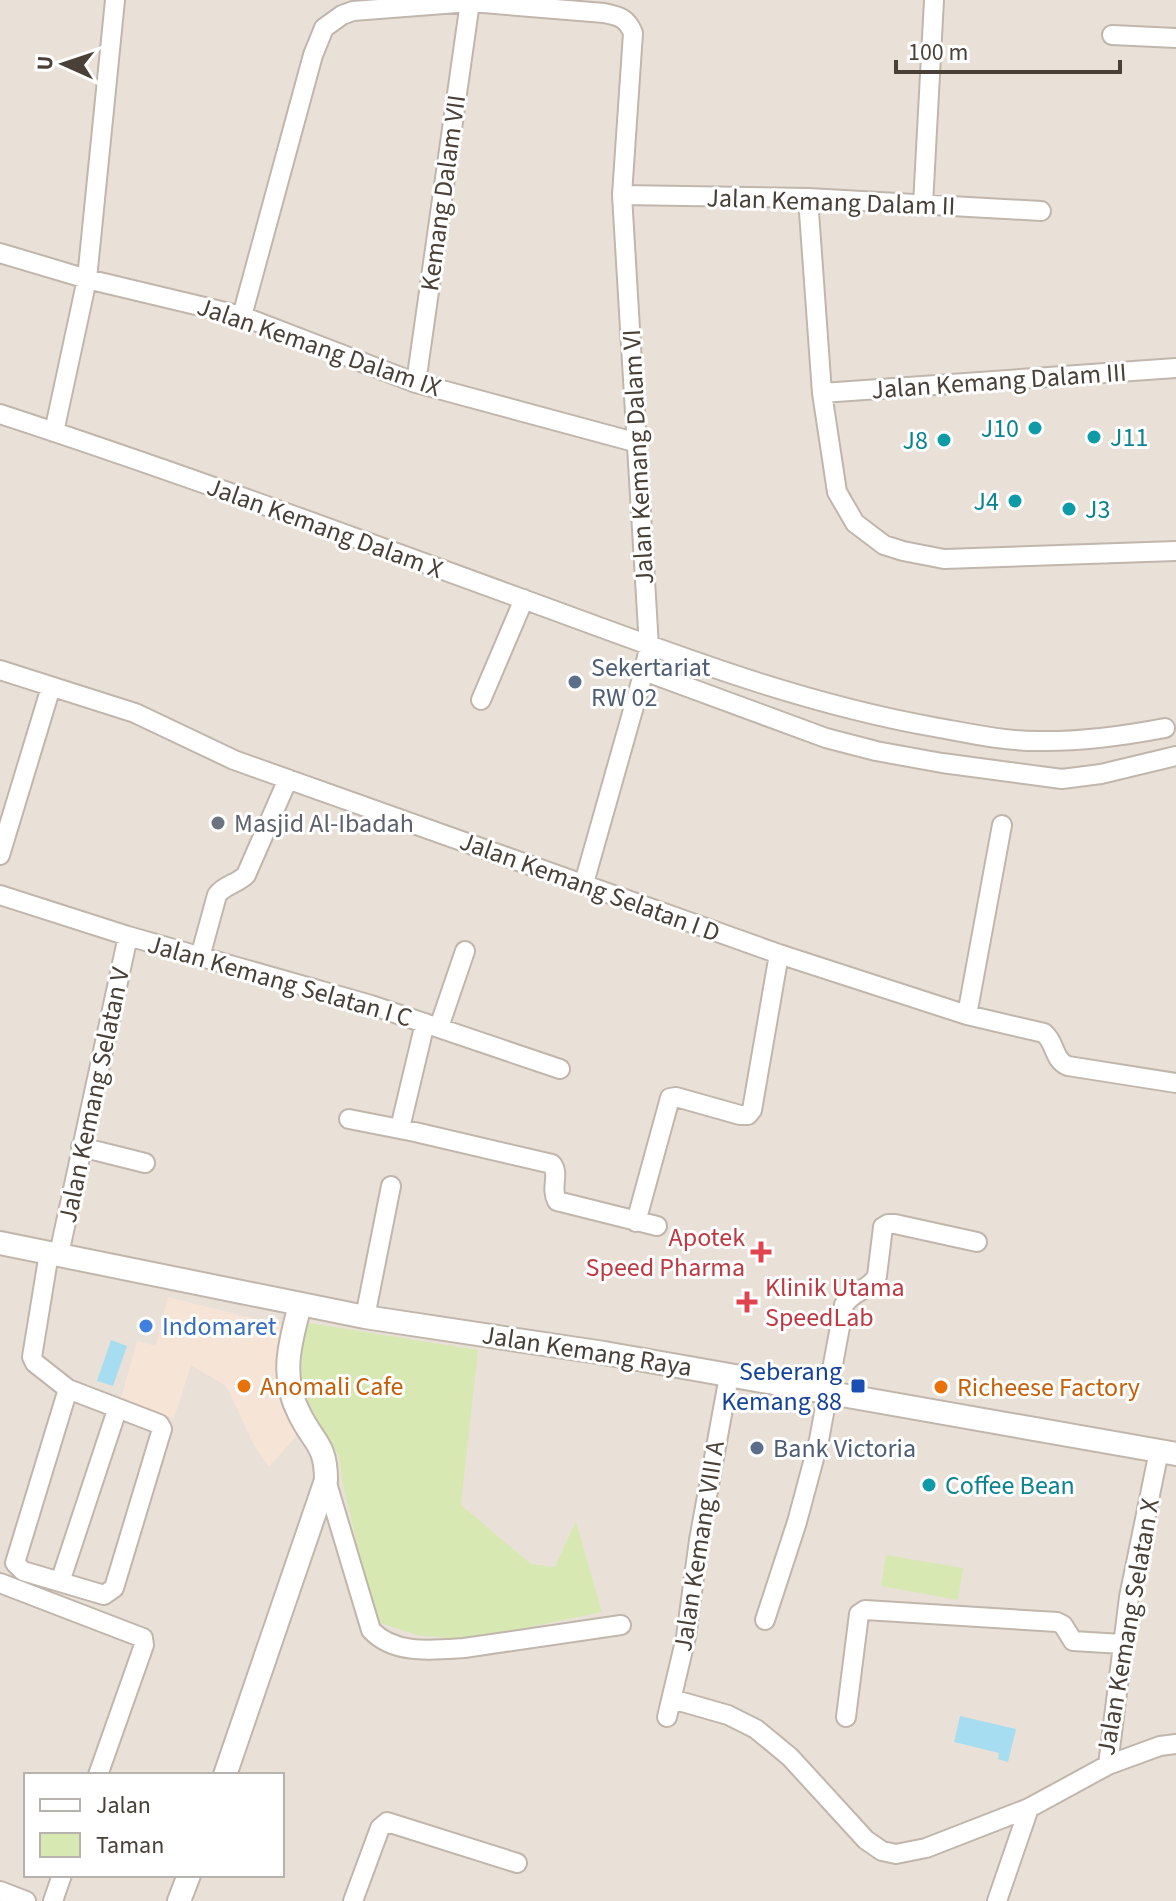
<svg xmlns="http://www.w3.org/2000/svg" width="1176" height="1901" font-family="'Source Sans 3',sans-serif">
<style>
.residential{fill:#e9e1d8;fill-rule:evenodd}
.commercial{fill:#f6e4d6}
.green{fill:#d8e8b3}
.water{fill:#a7ddf0}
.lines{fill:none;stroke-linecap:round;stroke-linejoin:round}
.minor-casing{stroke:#c0b6ac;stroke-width:22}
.tertiary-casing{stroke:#c0b6ac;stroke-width:26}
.minor{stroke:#fff;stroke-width:18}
.tertiary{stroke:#fff;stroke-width:22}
.culture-dot{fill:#0f9aa8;stroke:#fff;stroke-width:3}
.service-dot{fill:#5c6f8a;stroke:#fff;stroke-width:3}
.worship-dot{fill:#6b7280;stroke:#fff;stroke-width:3}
.health-dot{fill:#e0444e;stroke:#fff;stroke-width:3}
.shop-dot{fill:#3f7fe0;stroke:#fff;stroke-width:3}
.food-dot{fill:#e8710a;stroke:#fff;stroke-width:3}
.transit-dot{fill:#1a4fb4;stroke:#fff;stroke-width:3}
.labels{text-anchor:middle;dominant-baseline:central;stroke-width:6;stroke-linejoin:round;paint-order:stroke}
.street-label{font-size:26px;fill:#494038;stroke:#fff}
.culture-label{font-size:26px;fill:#0d838f;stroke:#fff;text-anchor:end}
.service-label{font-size:26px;fill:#4e5e75;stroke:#fff;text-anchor:start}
.worship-label{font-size:26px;fill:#5b616d;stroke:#fff;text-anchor:start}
.health-label{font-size:26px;fill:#be3a42;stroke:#fff;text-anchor:end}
.shop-label{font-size:26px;fill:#366cbe;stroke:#fff;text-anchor:start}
.transit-label{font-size:26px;fill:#164399;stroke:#fff;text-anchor:end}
.food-label{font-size:26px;fill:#c56008;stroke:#fff;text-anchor:start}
</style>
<rect width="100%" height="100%" fill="#f5f0ea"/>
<!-- residential -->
<path class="residential" d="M 0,0 L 1176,0 L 1176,1901 L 0,1901 ZM 26,1775 L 282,1775 L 282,1875 L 26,1875 Z"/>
<!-- commercial -->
<path class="commercial" d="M 168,1297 L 283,1326 L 283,1370 L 303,1428 L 269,1467 L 254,1445 L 226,1386 L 191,1365 L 174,1418 L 120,1402 L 137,1341 L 156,1346 Z"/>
<!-- green -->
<path class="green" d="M 309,1323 L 478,1350 L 461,1505 L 531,1564 L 555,1567 L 576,1521 L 602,1612 L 468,1640 L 417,1635 L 380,1623 L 372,1607 L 343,1485 L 339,1456 L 311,1413 L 301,1388 L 303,1334 Z
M 886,1555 L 963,1568 L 958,1600 L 881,1586 Z"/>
<!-- water -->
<path class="water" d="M 111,1340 L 127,1346 L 113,1386 L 97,1381 Z
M 960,1716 L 1016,1729 L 1008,1762 L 998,1759 L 999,1753 L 954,1742 Z"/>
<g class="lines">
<!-- minor casing -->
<g class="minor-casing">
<path id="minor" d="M 1112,35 L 1176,38
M 622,195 L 808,198 L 1041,211
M 808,198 L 822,393 L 837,492 L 855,523 L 884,545 L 903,551 L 944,559 L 1176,551
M 923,205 L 934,0
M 0,253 L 87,279 L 242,316 L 416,383 L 638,443
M 242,316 L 313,55 L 324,28 L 342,15 L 353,11 L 470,2 L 604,13 C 619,16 627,18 633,33 L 622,195 L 649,647 L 644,671 L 584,883
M 416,383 L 470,2
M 822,393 L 1176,368
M 0,414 C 175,471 347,535 520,598 C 658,648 789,701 934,727 C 968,733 1002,741 1037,741 C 1080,742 1123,736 1165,728
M 54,432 L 87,279 L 115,0
M 0,670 L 135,713 L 234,760 L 779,954 L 967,1015 L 1044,1033 C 1056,1043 1053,1060 1068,1066 L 1176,1083
M 644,671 L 826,738 L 876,751 L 942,763 L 1062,779 L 1101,774 L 1176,756
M 481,700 L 524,599
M 0,855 L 51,687
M 0,895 L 128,936 L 371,1005 L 560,1069
M 200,957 L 217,895 C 224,885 237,884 246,875 L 288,779
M 967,1015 L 1002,825
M 439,1027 L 465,951
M 349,1119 L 415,1132 L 552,1164 C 560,1174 550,1188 557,1201 L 657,1226
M 400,1128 L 425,1023
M 81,1147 L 145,1163
M 636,1222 L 670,1098 L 676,1097 L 740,1115 L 748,1115 L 752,1110 L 779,954
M 49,1253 L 32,1357 L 35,1363 L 68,1389 L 15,1563 L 23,1571 L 104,1595 L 114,1588 L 162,1429 L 159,1424 L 68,1389
M 59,1254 L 128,936
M 365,1317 L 391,1186
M 326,1480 L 371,1630 C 394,1655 433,1650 464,1648 L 621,1625
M 60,1582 L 117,1410
M 0,1583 L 143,1638 L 144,1645 L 98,1775
M 765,1620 L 797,1522 L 819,1440 L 844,1305 C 852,1291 870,1290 877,1276 L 883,1227 L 888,1224 L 895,1224 L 977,1242
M 672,1699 L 728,1715 L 756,1729 L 790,1757 L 866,1840 L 882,1851 L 896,1854 L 926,1848 L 1029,1808 L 1108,1765 L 1129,1597 L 1159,1451
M 667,1717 L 686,1637 L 699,1540 L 729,1376
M 846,1717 L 859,1614 L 865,1610 L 1057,1622 L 1063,1625 L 1073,1641 L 1122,1644
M 1108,1765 L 1160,1746 L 1176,1744
M 0,1891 L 26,1901
M 53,1901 L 62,1875
M 353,1901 L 380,1828 L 387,1822 L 517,1863
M 997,1901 L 1029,1808"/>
</g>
<!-- tertiary casing -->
<g class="tertiary-casing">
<path id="tertiary" d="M 0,1243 L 365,1317 L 604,1353 L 1176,1454
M 225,1775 L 326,1480 C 326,1443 313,1443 299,1413 C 280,1377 290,1342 300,1305
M 179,1901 L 189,1875"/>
</g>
<!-- minor -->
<use href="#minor" class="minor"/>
<!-- tertiary -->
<use href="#tertiary" class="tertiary"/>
</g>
<!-- markers -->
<g class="culture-dot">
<circle cx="1035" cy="428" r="8"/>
<circle cx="1094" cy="437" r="8"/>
<circle cx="944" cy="440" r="8"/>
<circle cx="1015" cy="501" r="8"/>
<circle cx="1069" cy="509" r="8"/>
<circle cx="929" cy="1485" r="8"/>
</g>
<g class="service-dot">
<circle cx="575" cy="682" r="8"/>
<circle cx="757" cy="1448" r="8"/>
</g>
<circle class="worship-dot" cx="218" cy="823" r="8"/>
<g class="health-dot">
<path d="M757 1240h8v8h8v8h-8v8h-8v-8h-8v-8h8z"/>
<path d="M743 1290h8v8h8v8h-8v8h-8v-8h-8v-8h8z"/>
</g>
<circle class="shop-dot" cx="146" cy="1326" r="8"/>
<g class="food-dot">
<circle cx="244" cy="1386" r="8"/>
<circle cx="941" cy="1387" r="8"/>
</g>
<rect class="transit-dot" x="850" y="1378" width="16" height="16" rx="4"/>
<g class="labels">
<!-- street labels -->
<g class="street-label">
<text transform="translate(443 193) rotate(-82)">Kemang Dalam VII</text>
<text transform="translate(831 202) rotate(2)">Jalan Kemang Dalam II</text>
<text transform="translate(319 347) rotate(19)">Jalan Kemang Dalam IX</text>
<text transform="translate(999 381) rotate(-4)">Jalan Kemang Dalam III</text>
<text transform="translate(638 457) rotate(-93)">Jalan Kemang Dalam VI</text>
<text transform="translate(325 528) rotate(20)">Jalan Kemang Dalam X</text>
<text transform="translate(590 887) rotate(20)">Jalan Kemang Selatan I D</text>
<text transform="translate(280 981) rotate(16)">Jalan Kemang Selatan I C</text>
<text transform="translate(94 1095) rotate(-78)">Jalan Kemang Selatan V</text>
<text transform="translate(587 1351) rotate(9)">Jalan Kemang Raya</text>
<text transform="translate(699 1546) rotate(-81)">Jalan Kemang VIII A</text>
<text transform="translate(1128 1627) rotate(-80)">Jalan Kemang Selatan X</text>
</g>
<!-- culture labels -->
<g class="culture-label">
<text x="1019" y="428">J10</text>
<text x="1110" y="437" text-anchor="start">J11</text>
<text x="928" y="440">J8</text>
<text x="999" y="501">J4</text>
<text x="1085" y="509" text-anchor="start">J3</text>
<text x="945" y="1485" text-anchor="start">Coffee Bean</text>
</g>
<!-- service labels -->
<g class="service-label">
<text x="591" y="667">Sekertariat<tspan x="591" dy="30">RW 02</tspan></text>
<text x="773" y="1448">Bank Victoria</text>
</g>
<!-- worship labels -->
<g class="worship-label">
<text x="234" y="823">Masjid Al-Ibadah</text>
</g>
<!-- health labels -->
<g class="health-label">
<text x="745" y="1237">Apotek<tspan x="745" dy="30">Speed Pharma</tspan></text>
<text x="765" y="1287" text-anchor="start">Klinik Utama<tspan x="765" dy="30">SpeedLab</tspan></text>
</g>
<!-- shop labels -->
<g class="shop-label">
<text x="162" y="1326">Indomaret</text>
</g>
<!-- transit labels -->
<g class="transit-label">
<text x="842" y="1371">Seberang<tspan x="842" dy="30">Kemang 88</tspan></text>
</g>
<!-- food labels -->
<g class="food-label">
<text x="260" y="1386">Anomali Cafe</text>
<text x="957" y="1387">Richeese Factory</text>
</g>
</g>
<!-- legend -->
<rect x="24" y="1773" width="260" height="104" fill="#ffffff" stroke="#b6b3af" stroke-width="2"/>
<rect x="40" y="1799" width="40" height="12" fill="#ffffff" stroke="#b6b3af" stroke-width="2"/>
<text x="96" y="1813" font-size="24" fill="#494038">Jalan</text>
<rect x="40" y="1833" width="40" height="24" fill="#d8e8b3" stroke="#b6b3af" stroke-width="2"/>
<text x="96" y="1853" font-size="24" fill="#494038">Taman</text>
<!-- north arrow -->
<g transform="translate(64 64) rotate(273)" stroke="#ffffff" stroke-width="6" paint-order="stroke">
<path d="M0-6L14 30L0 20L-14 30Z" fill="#494038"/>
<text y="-12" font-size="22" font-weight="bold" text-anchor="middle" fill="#494038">U</text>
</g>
<!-- scale -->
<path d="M896 60v12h224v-12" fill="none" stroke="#494038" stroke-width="4"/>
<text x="908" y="60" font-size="24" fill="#494038" stroke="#ffffff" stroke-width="6" paint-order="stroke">100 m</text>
</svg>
